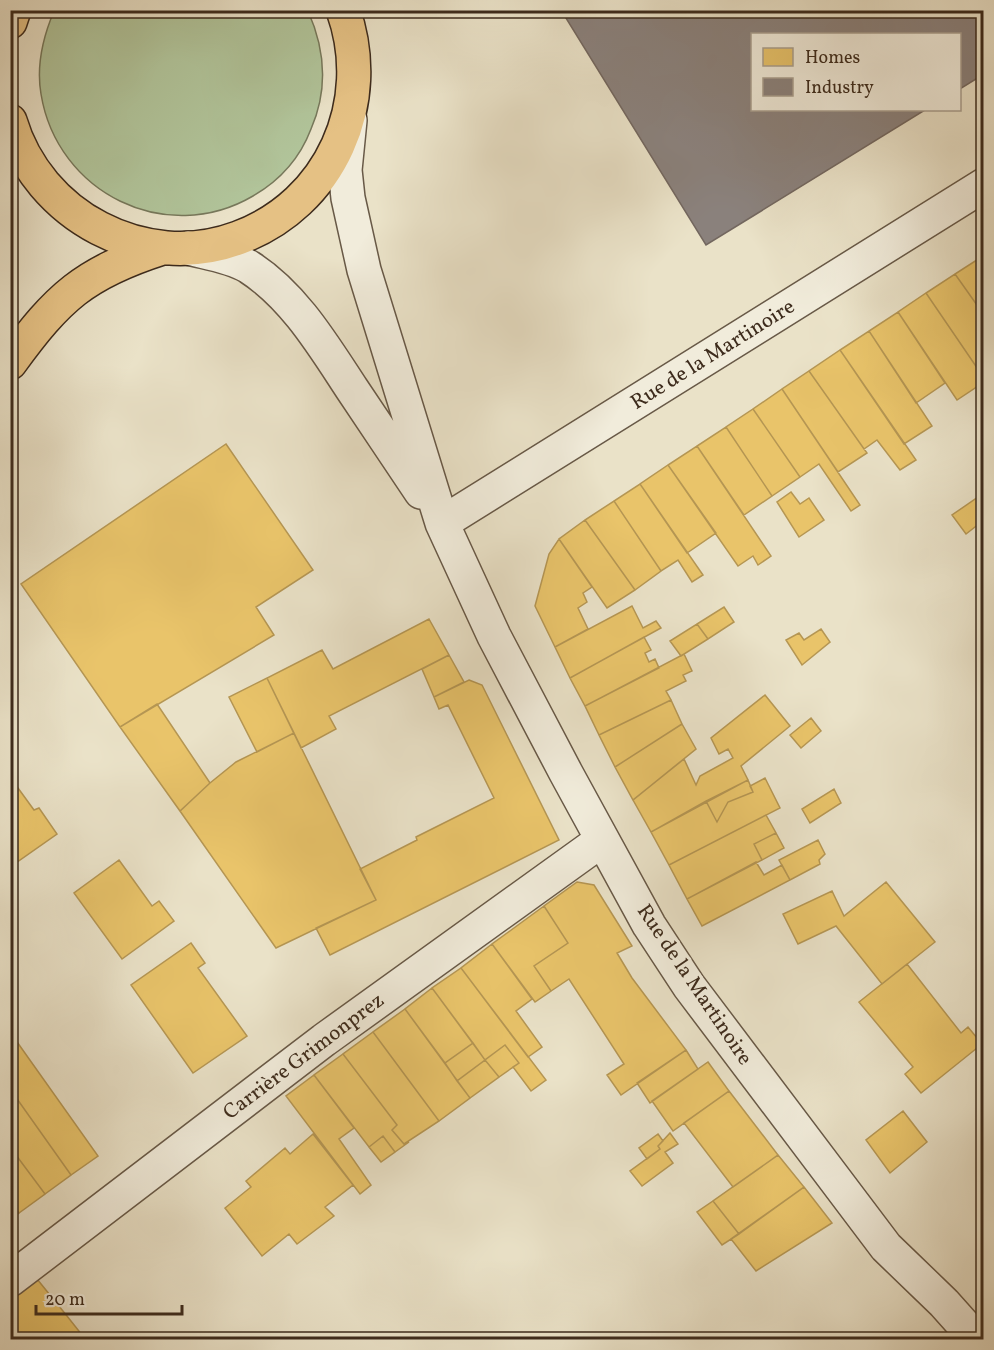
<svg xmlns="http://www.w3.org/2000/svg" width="994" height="1350" font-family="Vollkorn,serif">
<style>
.green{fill:#b1c49a;stroke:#77785b;stroke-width:1.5}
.homes{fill:#e9c46a;stroke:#b59653;stroke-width:1.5}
.industry{fill:#8a817c;stroke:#73675f;stroke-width:1.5}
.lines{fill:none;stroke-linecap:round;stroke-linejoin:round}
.minor-casing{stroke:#685947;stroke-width:36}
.major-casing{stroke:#3d2b1c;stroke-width:36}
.minor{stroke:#f1ecdb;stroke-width:33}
.major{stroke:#e5c184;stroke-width:33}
.labels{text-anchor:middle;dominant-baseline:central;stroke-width:6;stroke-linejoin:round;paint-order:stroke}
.street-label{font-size:21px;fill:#3d2b1c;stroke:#f1ecdb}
</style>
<rect width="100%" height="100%" fill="#eae2c8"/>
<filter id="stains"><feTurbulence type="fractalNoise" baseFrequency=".00333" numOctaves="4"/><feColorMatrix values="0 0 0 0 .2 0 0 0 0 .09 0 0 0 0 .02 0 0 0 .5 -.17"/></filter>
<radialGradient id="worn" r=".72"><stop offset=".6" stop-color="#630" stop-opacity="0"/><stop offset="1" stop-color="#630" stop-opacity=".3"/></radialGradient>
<!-- green -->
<path class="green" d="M 54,11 L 308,11 C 325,49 328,90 311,129 C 300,158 279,181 253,196 C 166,247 57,193 41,94 C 36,65 43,37 54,11 Z"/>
<!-- homes -->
<path class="homes" d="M 983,256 L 984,257 L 984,315 L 955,274 Z
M 955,274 L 984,315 L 984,378 L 926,293 Z
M 926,293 L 984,378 L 984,382 L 957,400 L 898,312 Z
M 898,312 L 945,383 L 916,403 L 869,331 Z
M 869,331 L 932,426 L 904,444 L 840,350 Z
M 840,350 L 916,460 L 900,470 L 877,440 L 864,449 L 809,371 Z
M 809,371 L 867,453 L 838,472 L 782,389 Z
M 782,389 L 860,505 L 851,511 L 819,464 L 800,477 L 753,409 Z
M 753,409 L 800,477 L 772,496 L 726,427 Z
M 726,427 L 772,496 L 744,515 L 697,446 Z
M 226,444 L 313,570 L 256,607 L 274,635 L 120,727 L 21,584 Z
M 697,446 L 771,556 L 758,565 L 753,556 L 738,566 L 668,465 Z
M 668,465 L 716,533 L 687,553 L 640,484 Z
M 640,484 L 703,575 L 692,582 L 678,560 L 661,571 L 614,501 Z
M 791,492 L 800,504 L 809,498 L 824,520 L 799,537 L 777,502 Z
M 981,495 L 984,498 L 984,520 L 966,534 L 952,515 Z
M 614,501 L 661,571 L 635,590 L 585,520 Z
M 585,520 L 635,590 L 607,608 L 559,539 Z
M 559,539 L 592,587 L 583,593 L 587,602 L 578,608 L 588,629 L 555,647 L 535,606 L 549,554 Z
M 632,606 L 643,628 L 656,621 L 661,628 L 570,678 L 555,647 Z
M 724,607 L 734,622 L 708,639 L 697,624 Z
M 429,619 L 449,655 L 329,716 L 336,729 L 301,748 L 267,678 L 322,650 L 333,669 Z
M 697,624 L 708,639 L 681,656 L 670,641 Z
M 821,629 L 830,642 L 802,665 L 786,640 L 799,633 L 804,640 Z
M 644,637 L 651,650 L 645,653 L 649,662 L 655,659 L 659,668 L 585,706 L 570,678 Z
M 684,654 L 692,671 L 683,675 L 686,681 L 666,691 L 671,700 L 599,735 L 585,706 Z
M 449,655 L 464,682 L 434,697 L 422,669 Z
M 267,678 L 294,733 L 257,752 L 229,697 Z
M 469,680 L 482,685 L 559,840 L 330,955 L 316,928 L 376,900 L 360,869 L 417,840 L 416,837 L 494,798 L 448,705 L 439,709 L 434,697 Z
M 765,695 L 790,726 L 741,766 L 748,780 L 651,832 L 633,800 L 684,759 L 696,785 L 700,776 L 733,758 L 728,749 L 719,754 L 711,738 Z
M 671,700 L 682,724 L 615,767 L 599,735 Z
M 157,704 L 210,783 L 180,811 L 120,727 Z
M 811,718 L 821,731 L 801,748 L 790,735 Z
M 682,724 L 696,749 L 633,800 L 615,767 Z
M 294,733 L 376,900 L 276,948 L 180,811 L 210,783 L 236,762 Z
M 10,777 L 34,810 L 39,808 L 57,834 L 10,867 Z
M 765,778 L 780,808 L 669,865 L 651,832 L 706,801 L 717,822 L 728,802 L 753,792 L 750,786 Z
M 748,780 L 753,792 L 728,802 L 717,822 L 706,801 Z
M 834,789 L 841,803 L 810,823 L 802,809 Z
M 766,815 L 776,833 L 754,844 L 762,860 L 687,899 L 669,865 Z
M 776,833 L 784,848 L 762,860 L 754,844 Z
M 818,840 L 825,854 L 819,860 L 820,864 L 790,880 L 779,860 Z
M 119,860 L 152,906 L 159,901 L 174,921 L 122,959 L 74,893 Z
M 756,862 L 764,875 L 782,865 L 790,880 L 702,926 L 687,899 Z
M 577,882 L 594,885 L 632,946 L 617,953 L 632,978 L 686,1050 L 621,1095 L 607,1075 L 624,1064 L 569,979 L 551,991 L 534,966 L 568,943 L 544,906 Z
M 886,882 L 935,942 L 882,984 L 836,926 L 798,944 L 783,914 L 832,891 L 844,916 Z
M 544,906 L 568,943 L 534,966 L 551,991 L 535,1002 L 492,944 Z
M 191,943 L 205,963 L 198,968 L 247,1036 L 193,1073 L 131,985 Z
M 492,944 L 532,999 L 516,1011 L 542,1047 L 528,1057 L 461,968 Z
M 907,964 L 961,1033 L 968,1027 L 982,1044 L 921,1093 L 905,1074 L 913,1067 L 859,1002 Z
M 461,968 L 546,1080 L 531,1091 L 513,1067 L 519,1063 L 505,1045 L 485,1060 L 432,988 Z
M 432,988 L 473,1043 L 445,1063 L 405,1009 Z
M 405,1009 L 470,1098 L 439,1121 L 373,1032 Z
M 10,1032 L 98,1156 L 71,1175 L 10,1089 Z
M 373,1032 L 439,1121 L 404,1144 L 392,1130 L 397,1125 L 343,1054 Z
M 473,1043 L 485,1060 L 457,1081 L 445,1063 Z
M 505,1045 L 519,1063 L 499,1077 L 485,1060 Z
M 686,1050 L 698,1069 L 650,1103 L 637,1083 Z
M 343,1054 L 397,1125 L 392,1130 L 404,1144 L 409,1142 L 395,1152 L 383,1136 L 369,1147 L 314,1075 Z
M 485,1060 L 499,1077 L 470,1098 L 457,1081 Z
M 708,1062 L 729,1091 L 673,1131 L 652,1101 Z
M 314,1075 L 354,1128 L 339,1139 L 371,1185 L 360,1194 L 286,1096 Z
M 10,1089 L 71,1175 L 45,1194 L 10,1147 Z
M 729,1091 L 778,1155 L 733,1187 L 684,1123 Z
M 903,1111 L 927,1142 L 890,1173 L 866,1140 Z
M 670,1133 L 678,1144 L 665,1152 L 673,1163 L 642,1186 L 630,1171 L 660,1149 L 658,1146 Z
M 313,1134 L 353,1185 L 325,1207 L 334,1216 L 297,1244 L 289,1234 L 262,1256 L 225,1208 L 251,1187 L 246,1181 L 285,1148 L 290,1154 Z
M 658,1134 L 663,1141 L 658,1146 L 660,1149 L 647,1159 L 639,1148 Z
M 383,1136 L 395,1152 L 381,1162 L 369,1147 Z
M 10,1147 L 45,1194 L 19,1213 L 10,1201 Z
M 778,1155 L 804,1187 L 739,1234 L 713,1201 Z
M 804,1187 L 832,1223 L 756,1271 L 731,1239 Z
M 10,1201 L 19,1213 L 10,1220 Z
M 713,1201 L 739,1234 L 722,1245 L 697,1212 Z
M 37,1279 L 67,1316 L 86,1340 L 18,1340 L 10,1330 L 10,1298 Z
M 10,1330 L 18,1340 L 10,1340 Z"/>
<!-- industry -->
<path class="industry" d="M 561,10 L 984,10 L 984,74 L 960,89 L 960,34 L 752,34 L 752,110 L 925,110 L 706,245 Z"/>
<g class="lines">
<!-- minor casing -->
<g class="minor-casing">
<path id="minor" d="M 350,120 L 345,170 L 348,198 L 364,270 L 442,523 L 494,636 L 566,773 L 649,925 L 689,986 L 886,1247 L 944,1303 L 977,1340
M 188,248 C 207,253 231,256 249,267 C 294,296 323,345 352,389 C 375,423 398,458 421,492
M 442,523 L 984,185
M 10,1280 L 324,1040 L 602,840"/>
</g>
<!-- major casing -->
<g class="major-casing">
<path id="major" d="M 10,22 L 14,10
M 10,121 C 38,216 144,273 238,238 C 331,204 376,102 343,10
M 10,363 C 58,297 84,273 162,248"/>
</g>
<!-- minor -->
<use href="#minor" class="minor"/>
<!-- major -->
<use href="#major" class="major"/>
</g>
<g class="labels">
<!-- street labels -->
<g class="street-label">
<text transform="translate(713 355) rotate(-32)">Rue de la Martinoire</text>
<text transform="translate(694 985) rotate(56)">Rue de la Martinoire</text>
<text transform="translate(304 1057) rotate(-37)">Carrière Grimonprez</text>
</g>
</g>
<!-- margin -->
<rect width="994" height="1350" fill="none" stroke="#eae2c8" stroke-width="36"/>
<rect x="12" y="12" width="970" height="1326" fill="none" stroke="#3d2b1c" stroke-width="3"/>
<rect x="18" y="18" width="958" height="1314" fill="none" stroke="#3d2b1c" stroke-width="1.5"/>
<!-- legend -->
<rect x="751" y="33" width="210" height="78" fill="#f1ecdb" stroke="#a99f8f" stroke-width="1.5"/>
<rect x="763" y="48" width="30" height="18" fill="#e9c46a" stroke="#a99f8f" stroke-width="1.5"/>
<text x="805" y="63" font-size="18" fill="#3d2b1c">Homes</text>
<rect x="763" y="78" width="30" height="18" fill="#8a817c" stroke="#a99f8f" stroke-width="1.5"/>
<text x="805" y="93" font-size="18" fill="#3d2b1c">Industry</text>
<!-- scale -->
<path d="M36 1305v9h146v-9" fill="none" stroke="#3d2b1c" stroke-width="3"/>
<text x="45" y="1305" font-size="18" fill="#3d2b1c" stroke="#f1ecdb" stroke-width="4.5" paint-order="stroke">20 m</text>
<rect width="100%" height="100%" filter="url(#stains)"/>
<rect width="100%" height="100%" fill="url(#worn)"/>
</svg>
